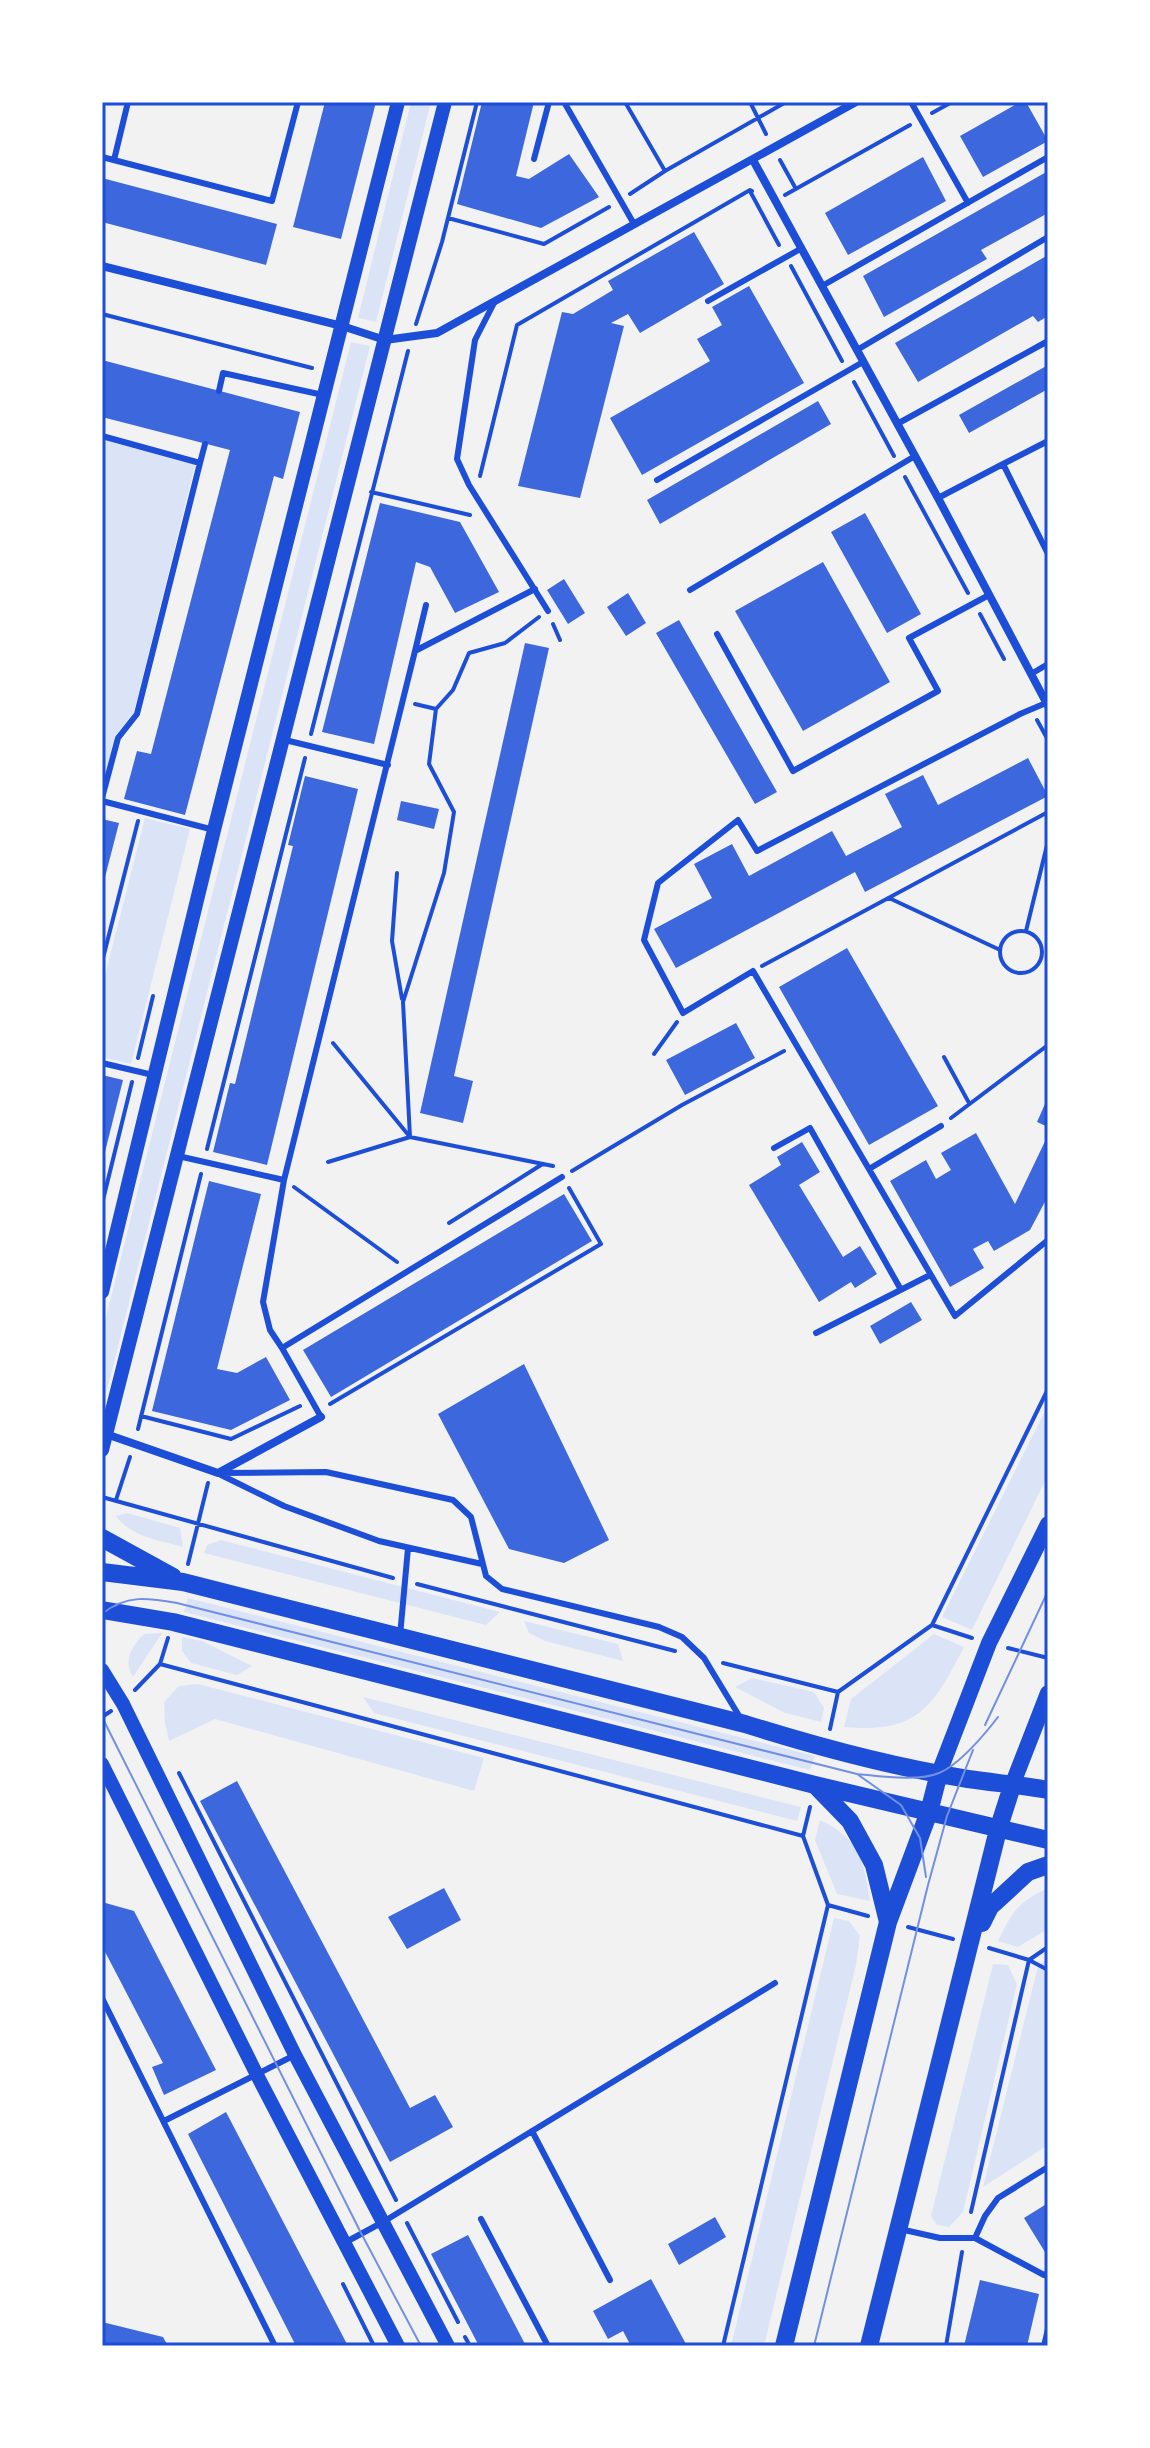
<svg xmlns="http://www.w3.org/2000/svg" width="1150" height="2448" font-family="'Sofia Sans Condensed',sans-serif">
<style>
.green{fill:#dbe4f7}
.building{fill:#3d67dc}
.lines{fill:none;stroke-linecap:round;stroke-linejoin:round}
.path{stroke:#1d4ed8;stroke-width:4}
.service{stroke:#1d4ed8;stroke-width:6}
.minor{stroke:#1d4ed8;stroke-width:8}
.tertiary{stroke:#1d4ed8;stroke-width:14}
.secondary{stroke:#1d4ed8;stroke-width:16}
.primary{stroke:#1d4ed8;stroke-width:18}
.tram{stroke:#7290e2;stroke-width:2}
.neatline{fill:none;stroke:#1d4ed8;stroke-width:3}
</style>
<rect width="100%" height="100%" fill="#f2f2f2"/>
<!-- green -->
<path class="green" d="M 411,102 L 431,102 L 376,322 L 358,318 Z
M 351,342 L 370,346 L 107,1390 L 102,1395 L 102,1333 Z
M 102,438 L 195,465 L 134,712 L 114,738 L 102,787 Z
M 145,818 L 190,829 L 131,1064 L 102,1057 L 102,987 Z
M 1048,1405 L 1048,1475 L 972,1630 L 942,1617 Z
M 127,1513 L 180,1528 L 183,1547 C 159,1540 131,1537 116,1516 Z
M 221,1540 L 500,1612 L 486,1625 L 204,1553 L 207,1545 Z
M 188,1598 L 815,1756 L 810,1770 L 184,1612 Z
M 524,1621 L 618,1644 L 623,1661 L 545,1641 L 529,1633 Z
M 162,1633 L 133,1677 C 123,1661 131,1647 144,1634 Z
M 934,1634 L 964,1647 C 933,1707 918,1734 844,1727 L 851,1699 Z
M 182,1637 L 202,1641 L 252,1666 L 237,1675 L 191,1663 L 182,1651 Z
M 752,1678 L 814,1692 L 824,1708 L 821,1722 L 785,1713 L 735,1687 Z
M 198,1684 L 484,1758 L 474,1791 L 215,1719 L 169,1741 L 165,1723 L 164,1702 L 179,1686 Z
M 363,1697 L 801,1807 L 797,1821 L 374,1713 Z
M 820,1820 C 859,1838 864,1861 870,1901 L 837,1894 L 815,1840 Z
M 1048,1888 L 1048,1929 L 1018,1947 L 998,1941 C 1012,1912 1018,1902 1048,1888 Z
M 834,1918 L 849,1921 L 860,1936 L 856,1965 L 764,2346 L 731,2346 Z
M 1048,1959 L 1048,2145 L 983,2187 L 1038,1966 Z
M 993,1964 L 1008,1965 L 1017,1984 L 963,2212 L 949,2227 L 937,2225 L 931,2216 Z"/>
<!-- building -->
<path class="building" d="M 325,102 L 376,102 L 341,239 L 293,227 Z
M 482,102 L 534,102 L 516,176 L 529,179 L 569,154 L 599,197 L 541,228 L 457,204 Z
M 1020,102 L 1026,102 L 1048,141 L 983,177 L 960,136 Z
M 923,157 L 946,201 L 848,255 L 825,213 Z
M 1048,171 L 1048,213 L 981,250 L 987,259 L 884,317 L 863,276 Z
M 102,178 L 277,224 L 266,265 L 102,222 Z
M 694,232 L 724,284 L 640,333 L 628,314 L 611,323 L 624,326 L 580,498 L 518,486 L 562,312 L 573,314 L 613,290 L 608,281 Z
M 1048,255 L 1048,316 L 1038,322 L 1033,316 L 918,382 L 895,343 Z
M 749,286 L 804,383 L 642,475 L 610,418 L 710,361 L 697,339 L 722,325 L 712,307 Z
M 102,360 L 300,412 L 283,479 L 274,476 L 185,815 L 124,799 L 137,751 L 151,754 L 230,450 L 102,417 Z
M 1048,365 L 1048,389 L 969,433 L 959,415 Z
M 818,401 L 831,424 L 660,524 L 647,500 Z
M 380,503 L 460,522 L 499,592 L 455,613 L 430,567 L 416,562 L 374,744 L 322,732 Z
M 865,513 L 921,614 L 887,633 L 831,532 Z
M 823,562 L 890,682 L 803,731 L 735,611 Z
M 564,579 L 585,613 L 568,624 L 547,590 Z
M 628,593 L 646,623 L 626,636 L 607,607 Z
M 679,620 L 777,792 L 755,804 L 656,633 Z
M 525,643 L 549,648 L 454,1076 L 473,1081 L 463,1123 L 420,1113 Z
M 1028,758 L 1048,796 L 865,892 L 855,872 L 676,968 L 654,929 L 712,898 L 694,864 L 732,844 L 749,876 L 832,831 L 846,856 L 902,827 L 885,794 L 923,775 L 938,805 Z
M 305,776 L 358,789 L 267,1165 L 213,1152 L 230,1083 L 235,1084 L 293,846 L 288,845 Z
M 401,801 L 439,809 L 434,829 L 397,820 Z
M 102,819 L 119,823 L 103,885 L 102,884 Z
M 847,948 L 938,1106 L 869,1145 L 779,987 Z
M 736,1023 L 755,1058 L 685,1095 L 666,1060 Z
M 102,1075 L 123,1080 L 103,1160 L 102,1160 Z
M 1048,1097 L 1048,1127 L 1037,1122 Z
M 976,1133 L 1015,1204 L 1048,1135 L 1048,1196 L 1030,1230 L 994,1251 L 988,1241 L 973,1249 L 984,1268 L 950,1287 L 890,1181 L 926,1160 L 936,1179 L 951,1170 L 941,1153 Z
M 802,1142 L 820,1172 L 799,1185 L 843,1257 L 860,1246 L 877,1274 L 855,1288 L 851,1282 L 819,1302 L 749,1185 L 781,1165 L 777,1157 Z
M 209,1181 L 261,1194 L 217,1369 L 237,1373 L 266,1357 L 290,1400 L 231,1430 L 152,1411 Z
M 564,1194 L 592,1241 L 331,1397 L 303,1350 Z
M 911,1302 L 922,1320 L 880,1344 L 870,1326 Z
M 524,1364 L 609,1540 L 564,1563 L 509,1549 L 438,1414 Z
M 237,1781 L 410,2108 L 435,2095 L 453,2127 L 390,2162 L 200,1801 Z
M 444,1888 L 461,1920 L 407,1949 L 388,1917 Z
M 102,1902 L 134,1911 L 216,2070 L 164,2095 L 152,2067 L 163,2063 L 102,1946 Z
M 226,2112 L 348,2346 L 296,2346 L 188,2134 Z
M 1048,2203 L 1048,2257 L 1024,2218 Z
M 715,2217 L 726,2237 L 679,2265 L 668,2244 Z
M 468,2235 L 526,2346 L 479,2346 L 431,2254 Z
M 651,2279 L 687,2346 L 631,2346 L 623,2331 L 608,2339 L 593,2311 Z
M 980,2280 L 1039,2294 L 1027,2346 L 964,2346 Z
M 102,2322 L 163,2337 L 168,2346 L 102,2346 Z"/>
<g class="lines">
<!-- path -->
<path class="path" d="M 625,102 L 665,171
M 750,102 L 766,134
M 932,113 L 952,102
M 780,160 L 796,189
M 751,193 L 779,245
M 630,194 L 665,171 L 786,102
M 785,195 L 910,125
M 448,218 L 544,244 L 609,207
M 791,266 L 842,361
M 102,314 L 312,368
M 416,324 L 442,242 L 477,102
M 854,382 L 894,456
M 480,476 L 517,325 L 750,190 L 752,191
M 905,477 L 968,593
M 371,492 L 470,515
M 980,614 L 1004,659
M 553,624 L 560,640
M 415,704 L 436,709
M 1037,720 L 1048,740
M 311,734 L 408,351
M 397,873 L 392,941 L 402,999
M 889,898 L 998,949
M1000 952a21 21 0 1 1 42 0a21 21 0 1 1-42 0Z
M 1026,931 L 1048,841
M 102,962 L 138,821
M 762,966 L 1048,812
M 333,1043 L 410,1137 L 553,1166
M 654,1054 L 677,1022
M 944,1057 L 969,1103
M 138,1058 L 153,996
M 951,1118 L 1048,1045
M 207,1149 L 305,758
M 328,1162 L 410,1137 L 403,1002 L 444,873 L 454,812 L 429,764 L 436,709 L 453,690 L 469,653 L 505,643 L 539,617
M 572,1171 L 682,1105 L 784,1051
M 294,1187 L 397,1262
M 102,1204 L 132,1082
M 449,1223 L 541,1165
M 330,1404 L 601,1244 L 569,1188
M 141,1416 L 231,1439 L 300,1406
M 138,1429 L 201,1174
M 102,1497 L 393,1578
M 116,1500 L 130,1457
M 188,1564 L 208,1483
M 417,1584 L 675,1651
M 932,1625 L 972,1638
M 1008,1648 L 1048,1658
M 723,1663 L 838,1692 L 932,1625 L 1048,1389
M 160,1664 L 803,1836 L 828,1905 L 723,2346
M 135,1690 L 160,1664 L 168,1638
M 102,1717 L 111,1711
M 830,1729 L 838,1692
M 179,1773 L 396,2200
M 803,1836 L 810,1807
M 828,1905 L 868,1916
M 908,1927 L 953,1939
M 989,1948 L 1029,1960 L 1048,1970
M 971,2212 L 1029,1960 L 1048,1947
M 407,2223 L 458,2322
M 343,2284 L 374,2346
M 465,2337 L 470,2346
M 946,2346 L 962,2252"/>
<!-- service -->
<path class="service" d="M 564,102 L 634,224
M 911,102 L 968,203
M 102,157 L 272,201 L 298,102
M 534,159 L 549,102
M 114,160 L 128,102
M 822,286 L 1048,157
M 495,301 L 475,340 L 457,459 L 469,485 L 548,611
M 708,301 L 802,248
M 857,350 L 1048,237
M 219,391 L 223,373 L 323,395
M 897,424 L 1048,341
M 102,436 L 200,463 L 137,714 L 118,738 L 102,798
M 200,463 L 205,444
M 1003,464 L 1048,441
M 657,480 L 863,362
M 938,498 L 1003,464 L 1048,554
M 535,589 L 415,651 L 284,1180 L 263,1302 L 270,1330 L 282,1348 L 562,1177
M 690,590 L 915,456
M 717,634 L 793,771 L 938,691 L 909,638 L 989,595
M 415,651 L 426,605
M 1031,674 L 1048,664
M 1046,703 L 1020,714 L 757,851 L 738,820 L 658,883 L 644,940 L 683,1013 L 753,971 L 955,1316 L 1048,1240
M 285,740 L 388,765
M 102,801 L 214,830
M 102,1063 L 153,1075
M 774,1148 L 810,1128 L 900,1288
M 178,1156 L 284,1180
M 869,1169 L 941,1126
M 816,1333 L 930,1275
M 282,1348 L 321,1417
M 221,1473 L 326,1472 L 453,1500 L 471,1517 L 486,1576 L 502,1589 L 659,1627 L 682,1637 L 704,1658 L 741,1719
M 221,1475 L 284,1506 L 379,1541 L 482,1564
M 400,1636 L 408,1548
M 102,1998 L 275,2346
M 164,2121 L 295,2055
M 532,2131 L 610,2280
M 481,2219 L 548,2346
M 900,2229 L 940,2238 L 975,2238 L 985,2216 L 998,2198 L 1048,2167
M 975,2238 L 1044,2275 L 1048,2273
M 346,2242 L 383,2222 L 775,1983
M 1044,2346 L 1048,2329"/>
<!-- minor -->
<path class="minor" d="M 753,160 L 938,498 L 1048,706
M 102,266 L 342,326 L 385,340 L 437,333 L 856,102
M 106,1434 L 218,1473 L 321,1417"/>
<!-- tertiary -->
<path class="tertiary" d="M 102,1292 L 214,830 L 398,102
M 102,1450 L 445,102
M 102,1670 L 123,1704 L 295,2055 L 448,2346
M 102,1764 L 257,2075 L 398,2346"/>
<!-- secondary -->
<path class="secondary" d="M 939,1773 L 989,1643 L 1048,1524
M 1013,1783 L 1048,1693"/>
<!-- primary -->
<path class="primary" d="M 102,1538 L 173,1577
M 102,1572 L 183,1582 L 745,1724 C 818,1747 892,1767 968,1779 C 995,1783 1021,1785 1048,1790
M 102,1610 L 173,1622 L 815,1785 L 1048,1840
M 815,1785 L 850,1821 L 874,1865 L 888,1922
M 982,1923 L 990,1907 L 1028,1872 L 1048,1865
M 784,2346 L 888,1922 L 929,1812 L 939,1773
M 869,2346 L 998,1830 L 1013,1783"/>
<!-- tram -->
<path class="tram" d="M 102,1614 C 126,1594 149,1598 177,1603 L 857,1774 C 879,1776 918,1782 939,1773 C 959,1765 985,1734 998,1717
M 102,1717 L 361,2233 L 421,2346
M 985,1725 L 1048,1591
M 857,1774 L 901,1805 L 920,1838 L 926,1877
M 814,2346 L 928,1885 L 947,1816 L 973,1750"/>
</g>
<!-- border -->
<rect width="1150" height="2448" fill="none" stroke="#ffffff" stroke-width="208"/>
<rect x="104" y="104" width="942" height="2240" class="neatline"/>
</svg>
